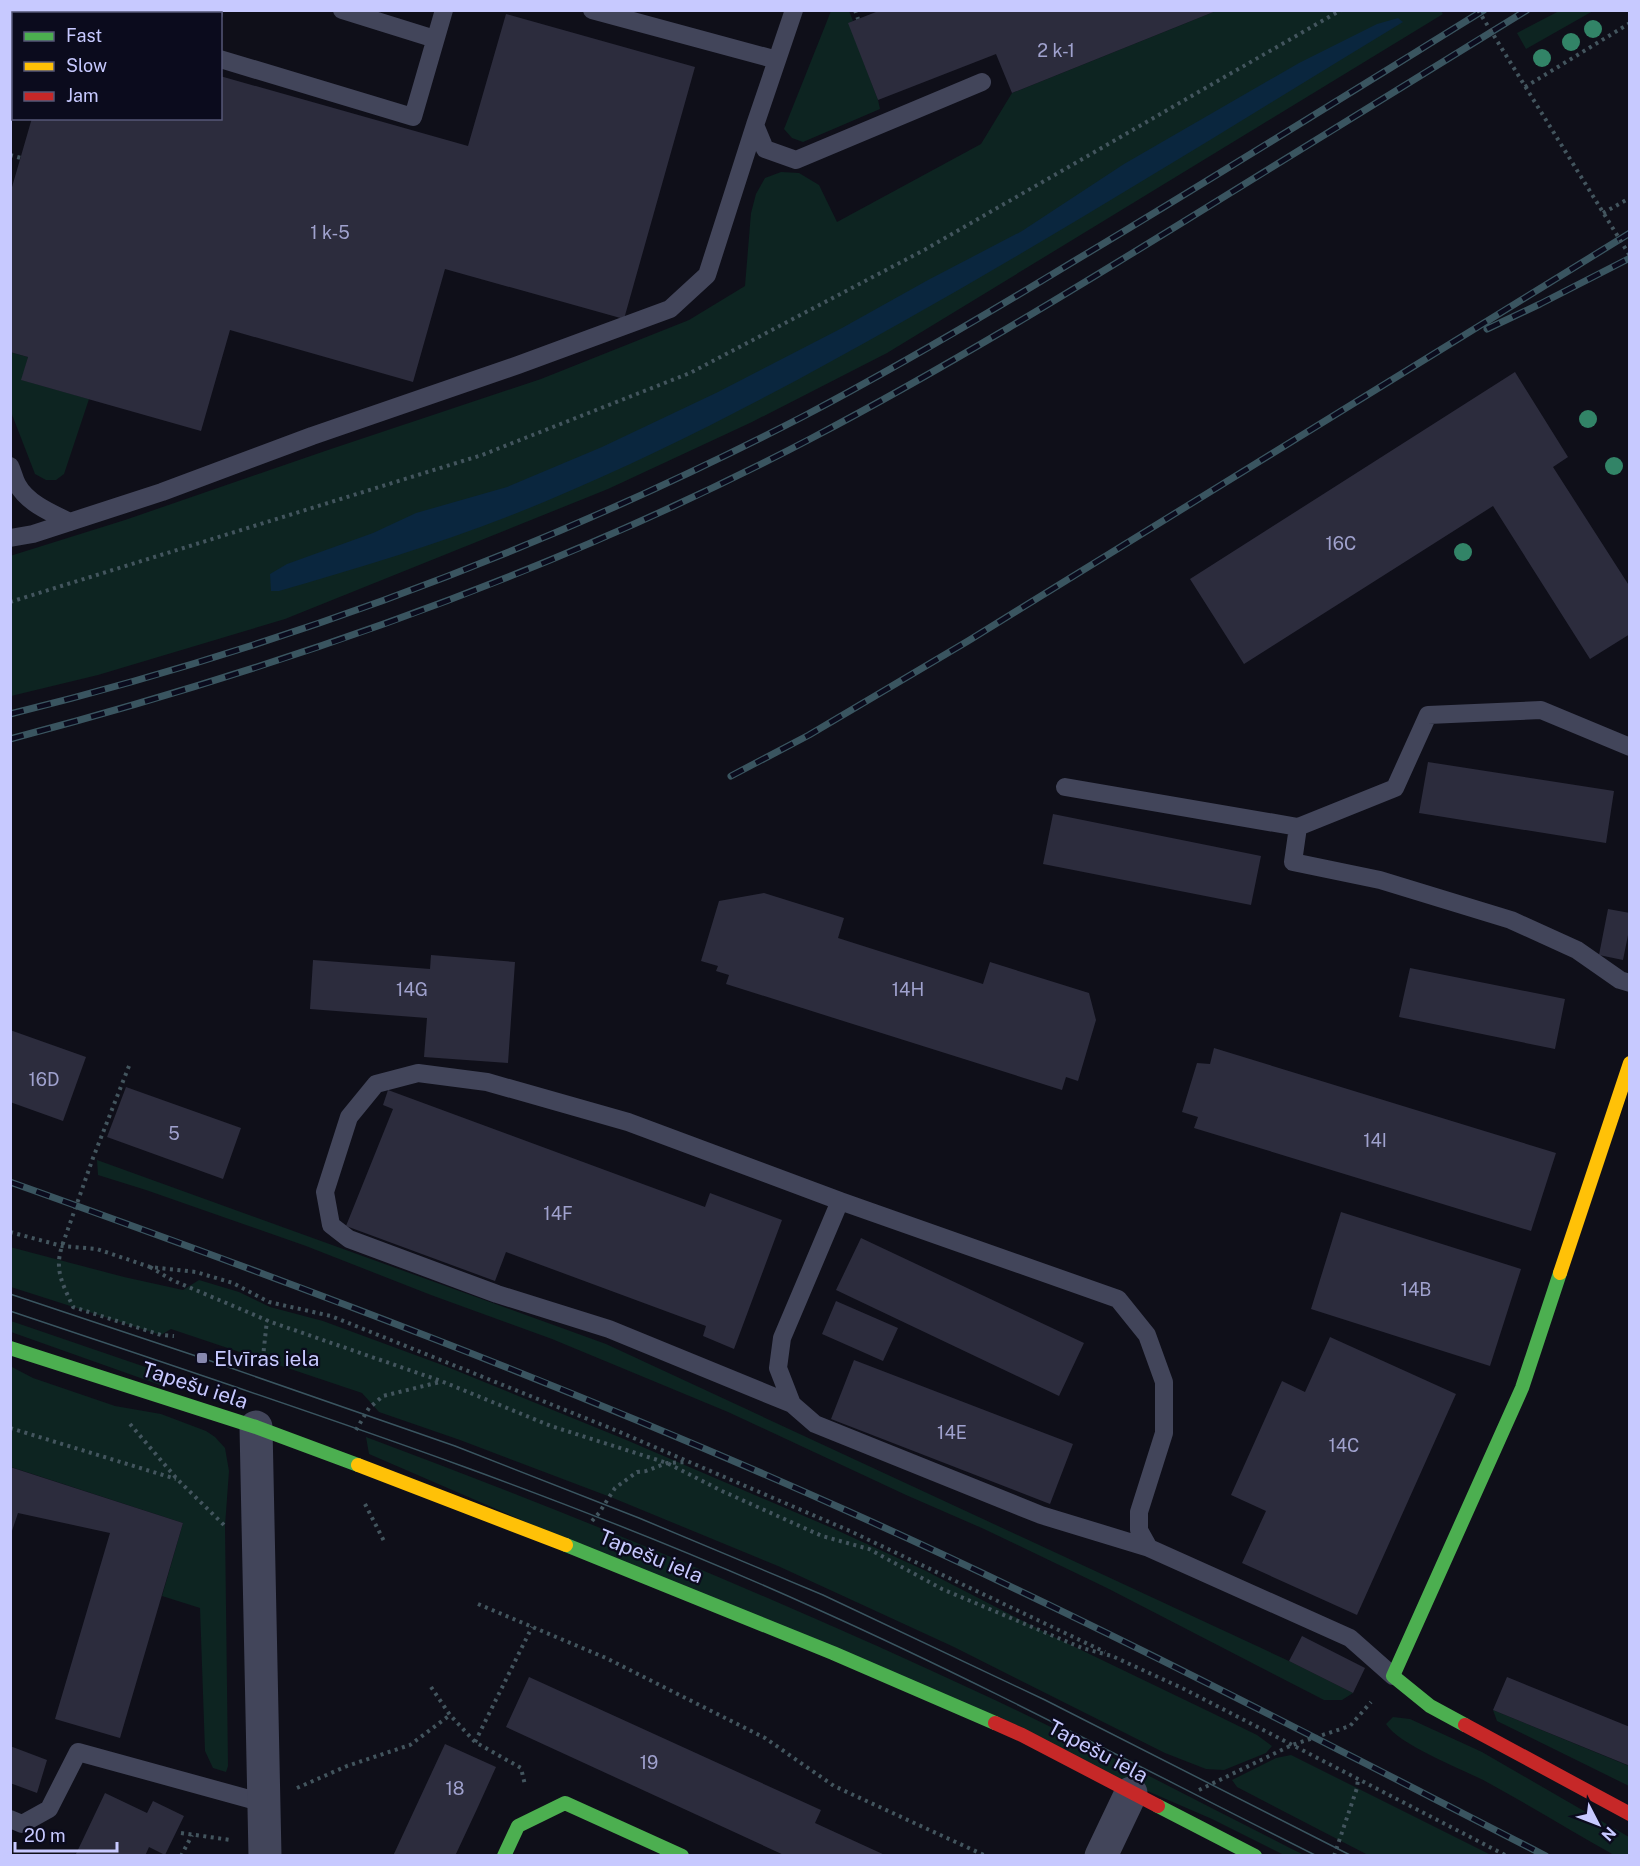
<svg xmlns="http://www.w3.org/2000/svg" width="1640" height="1866" font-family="'Public Sans',sans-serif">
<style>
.green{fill:#0d2421}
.water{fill:#0a263e}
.building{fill:#2c2c3d}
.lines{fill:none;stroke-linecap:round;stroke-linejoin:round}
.path{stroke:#43555e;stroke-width:4;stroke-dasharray:3 4.5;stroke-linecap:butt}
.lane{stroke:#42455a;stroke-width:18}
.street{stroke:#42455a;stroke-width:33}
.fast{stroke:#4caf50;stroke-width:14}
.slow{stroke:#ffc107;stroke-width:14}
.jam{stroke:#c62828;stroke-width:14}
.tram{stroke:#3a5560;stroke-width:1.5}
.rail-casing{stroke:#3a5560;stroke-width:7}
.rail{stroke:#0b0b1d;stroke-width:4.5;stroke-dasharray:14;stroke-linecap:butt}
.path-bridge{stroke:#43555e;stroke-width:4;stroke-dasharray:3 4.5;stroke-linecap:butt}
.tree{fill:#328467}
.poi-dot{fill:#8788ae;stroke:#0b0b1d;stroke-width:2}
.labels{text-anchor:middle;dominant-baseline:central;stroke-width:4.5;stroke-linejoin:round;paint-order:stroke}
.number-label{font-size:18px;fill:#a0a2ce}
.poi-label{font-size:21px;fill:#c7c9ff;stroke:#0b0b1d;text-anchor:start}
.street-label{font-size:21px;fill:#c7c9ff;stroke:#0b0b1d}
</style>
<rect width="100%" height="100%" fill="#0f0f19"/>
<!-- green -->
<path class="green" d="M 1440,10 L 1443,14 L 887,353 L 752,422 L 608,489 L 285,619 L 98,675 L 11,696 L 10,556 L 125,520 L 328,450 L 541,379 L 689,320 L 745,286 L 751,213 L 756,194 L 765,178 L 781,172 L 799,173 L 819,185 L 837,222 L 981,144 L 1012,93 L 1216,11 Z
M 1561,10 L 1593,11 L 1526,49 L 1517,33 Z
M 831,11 L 849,11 L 853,21 L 849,23 L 878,100 L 880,109 L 803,142 L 792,138 L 784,129 Z
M 10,352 L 28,357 L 22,380 L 89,399 L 64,474 L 56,480 L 46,480 L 35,474 L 11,412 Z
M 97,1160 L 606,1344 L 1289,1661 L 1353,1693 L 1342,1700 L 1324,1700 L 1107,1588 L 984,1529 L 906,1495 L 728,1412 L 552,1339 L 431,1295 L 306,1246 L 146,1190 L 98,1175 Z
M 10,1247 L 124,1277 L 183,1290 L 199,1280 L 239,1292 L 270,1307 L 323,1321 L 445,1366 L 624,1439 L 832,1528 L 924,1570 L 1050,1635 L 1210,1712 L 1257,1735 L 1272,1746 L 1266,1753 L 1224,1770 L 1206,1769 L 1165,1753 L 954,1647 L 778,1566 L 613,1498 L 460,1440 L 379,1412 L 362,1393 L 171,1329 L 161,1335 L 11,1287 Z
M 11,1321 L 157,1371 L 163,1386 L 11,1332 Z
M 10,1366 L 33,1378 L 115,1406 L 161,1414 L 206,1431 L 215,1437 L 225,1448 L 229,1471 L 225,1526 L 228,1766 L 226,1772 L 213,1768 L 205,1751 L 200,1608 L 162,1596 L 183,1523 L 11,1467 Z
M 366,1437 C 579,1516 789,1604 995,1700 C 1099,1749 1201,1803 1304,1855 L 1284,1855 L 1212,1819 L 369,1454 Z
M 1493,1710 L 1629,1766 L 1629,1786 L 1497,1721 Z
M 1393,1717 L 1410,1719 L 1482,1752 L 1629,1837 L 1629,1855 L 1614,1855 C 1571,1831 1529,1805 1485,1781 C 1462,1769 1399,1745 1386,1724 Z
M 1291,1755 L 1491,1855 L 1368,1855 L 1237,1787 L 1232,1780 L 1276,1758 Z"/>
<!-- water -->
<path class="water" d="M 1398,18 L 1403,22 C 1237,123 1071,227 902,322 C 785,388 667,451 544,502 C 458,538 369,565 279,591 L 271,591 L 270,574 L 287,564 L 373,533 L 416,513 L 507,487 L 602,447 L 718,392 L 842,328 L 928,280 L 1022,231 L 1124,164 L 1299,63 L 1377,24 Z"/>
<!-- building -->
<path class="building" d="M 63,10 L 116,10 L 125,13 L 62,14 Z
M 881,10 L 1216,10 L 1216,11 L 1012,93 L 996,54 L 878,100 L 848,23 Z
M 506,14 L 695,67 L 624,319 L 445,269 L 413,382 L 230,330 L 201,431 L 21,380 L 28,357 L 10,352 L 10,194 L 32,118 L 220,118 L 220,76 L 468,146 Z
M 1515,372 L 1568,457 L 1553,467 L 1630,587 L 1630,634 L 1590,659 L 1493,506 L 1244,664 L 1190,579 Z
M 1428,762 L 1614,791 L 1606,843 L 1419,813 Z
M 1053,814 L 1261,856 L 1251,905 L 1043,864 Z
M 764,893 L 844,918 L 838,938 L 983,984 L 990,962 L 1089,993 L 1096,1020 L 1078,1081 L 1066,1077 L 1062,1090 L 726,984 L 729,975 L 716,971 L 718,966 L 701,961 L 719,901 Z
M 1608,909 L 1630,913 L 1630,925 L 1623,960 L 1599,955 Z
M 431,955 L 515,962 L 508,1063 L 424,1057 L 427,1018 L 310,1009 L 313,960 L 430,969 Z
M 1410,968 L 1565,999 L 1555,1049 L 1399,1017 Z
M 10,1030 L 86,1057 L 63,1121 L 10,1102 Z
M 1214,1048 L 1556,1153 L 1531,1231 L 1194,1128 L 1198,1117 L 1182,1112 L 1197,1063 L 1210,1064 Z
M 126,1087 L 241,1128 L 223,1179 L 107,1137 Z
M 388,1090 L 705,1207 L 710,1193 L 782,1220 L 734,1349 L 703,1336 L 706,1326 L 506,1252 L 495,1281 L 346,1226 L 393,1109 L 383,1105 Z
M 1341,1212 L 1521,1269 L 1490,1366 L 1311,1309 Z
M 861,1238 L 1084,1343 L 1059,1396 L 836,1290 Z
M 836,1301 L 898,1328 L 883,1361 L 822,1334 Z
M 1330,1337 L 1456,1394 L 1357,1615 L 1242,1563 L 1266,1511 L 1231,1495 L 1282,1381 L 1305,1392 Z
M 854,1360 L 1073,1444 L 1050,1504 L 831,1419 Z
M 10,1467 L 183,1523 L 120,1738 L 55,1719 L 110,1533 L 18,1513 L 10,1537 Z
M 1302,1636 L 1365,1668 L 1353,1693 L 1289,1661 Z
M 529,1677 L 821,1810 L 815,1823 L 887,1856 L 786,1856 L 506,1727 Z
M 1507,1677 L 1630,1727 L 1630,1766 L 1493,1710 Z
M 445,1744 L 496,1767 L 477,1809 L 455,1856 L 393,1856 Z
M 10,1746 L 47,1760 L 37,1793 L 10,1783 Z
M 105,1793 L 147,1813 L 153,1801 L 184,1816 L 165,1855 L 149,1847 L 145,1856 L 75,1856 Z"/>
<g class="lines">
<!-- path -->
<path class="path" d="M 855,10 L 858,19
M 1525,87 L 1630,23
M 10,155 L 21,158
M 1603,213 L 1630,198
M 10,602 L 482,455 L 690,373 L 926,249 L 1341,10
M 129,1066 L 93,1158 L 62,1246 C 54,1271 63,1284 73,1307 L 161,1335 L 174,1336
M 10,1232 L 62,1246 L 97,1249 L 150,1267 L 196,1272 L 233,1283 L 269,1302 L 331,1316 L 615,1430 L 850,1531 L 1105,1652
M 150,1267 L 172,1280 L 271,1322 L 441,1381 L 551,1426 L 667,1463 L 722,1491 L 822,1536 L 869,1549 L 942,1589 L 1082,1648 L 1112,1656 L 1184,1689 L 1507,1856
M 262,1366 L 267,1320
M 130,1424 L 177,1479 L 225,1526
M 10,1428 L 176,1479
M 356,1430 L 369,1408 L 383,1396 L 440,1382
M 365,1504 L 385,1543
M 592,1521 L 599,1513 L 615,1488 L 637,1472 L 646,1471 L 667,1463 L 686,1462
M 478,1604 L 606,1658 L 765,1738 L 834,1786 L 986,1856
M 431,1687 L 450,1715 L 475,1742 L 521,1768 L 525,1785
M 475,1742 L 532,1627
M 297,1788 L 347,1766 L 410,1745 L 450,1715
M 1199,1790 L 1292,1745 L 1350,1726 L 1371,1702
M 181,1833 L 231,1840
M 181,1856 L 192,1835
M 1334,1856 L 1357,1788 L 1358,1779"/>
<!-- lane -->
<path class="lane" d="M 342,10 L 435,39
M 592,10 L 777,60
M 794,10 L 755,125 L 765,149 L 796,160 L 982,82
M 36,14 L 37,10
M 214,14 L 214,10
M 220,59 L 413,117 L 444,10
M 10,104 L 14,94
M 10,466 C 13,472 14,478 17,484 C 27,503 51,513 70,522
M 10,538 L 33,534 L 162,492 L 312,436 L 518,365 L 670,309 L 707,275 L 755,125
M 1065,787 L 1298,827 L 1293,862 L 1380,880 L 1511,920 L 1577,950 L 1620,980 L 1630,983
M 1298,827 L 1395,788 L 1428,715 L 1541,710 L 1630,747
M 792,1404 L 609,1329 L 497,1294 L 349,1239 L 331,1225 L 325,1192 L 349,1117 L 376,1084 L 418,1073 L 487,1082 L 628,1122 L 840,1201
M 1149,1548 L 1139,1530 L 1139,1512 L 1164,1433 L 1164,1382 L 1147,1335 L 1118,1299 L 840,1201 L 782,1338 L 778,1368 L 792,1404 L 815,1424 L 1041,1515 L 1149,1548 L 1350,1638 L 1393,1676
M 10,1819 L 22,1824 L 49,1809 L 78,1752 L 264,1803"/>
<!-- street -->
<path class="street" d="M 256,1427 L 265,1856
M 1101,1856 L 1131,1793"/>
<!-- fast -->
<path class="fast" d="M 10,1348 L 256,1427 L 358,1465
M 566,1545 L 833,1653 L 995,1723
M 1465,1725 L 1430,1706 L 1393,1676 L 1522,1388 L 1560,1273
M 1158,1806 L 1255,1856
M 504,1856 L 518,1826 L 565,1803 L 682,1856"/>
<!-- slow -->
<path class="slow" d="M 1560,1273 L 1630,1063
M 358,1465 L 566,1545"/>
<!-- jam -->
<path class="jam" d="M 995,1723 L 1022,1735 L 1158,1806
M 1465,1725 L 1630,1814"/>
<!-- tram -->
<path class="tram" d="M 10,1294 L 202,1358 L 455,1446 L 639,1518 L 823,1595 L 1045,1700 L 1352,1856
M 10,1311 C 283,1403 557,1491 819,1610 C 988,1686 1151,1773 1317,1856"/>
<!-- rail casing -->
<g class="rail-casing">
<path id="rail" d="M 1487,329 L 1540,304 L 1630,258
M 10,714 C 286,646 552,546 804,416 C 897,367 987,314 1076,260 C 1213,178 1348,94 1484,10
M 10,739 C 287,666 559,571 812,438 C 945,368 1073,290 1201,211 C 1310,144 1418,77 1527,10
M 731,776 L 809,735 L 968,641 L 1630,233
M 10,1182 C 291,1282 571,1387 843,1509 C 1081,1615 1313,1737 1546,1856"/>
</g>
<!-- rail -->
<use href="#rail" class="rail"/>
<!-- path-bridge -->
<path class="path-bridge" d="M 1478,10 L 1630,256"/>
</g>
<!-- trees -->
<g class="tree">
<circle cx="1593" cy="29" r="9"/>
<circle cx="1571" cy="42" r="9"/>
<circle cx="1542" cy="58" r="9"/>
<circle cx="1588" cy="419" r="9"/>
<circle cx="1614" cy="466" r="9"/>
<circle cx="1463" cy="552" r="9"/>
</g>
<!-- markers -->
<rect class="poi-dot" x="196" y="1352" width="12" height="12" rx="3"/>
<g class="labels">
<!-- number labels -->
<g class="number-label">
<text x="1056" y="50">2 k-1</text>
<text x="330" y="232">1 k-5</text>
<text x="1341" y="543">16C</text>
<text x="412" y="989">14G</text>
<text x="908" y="989">14H</text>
<text x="44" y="1079">16D</text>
<text x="174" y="1133">5</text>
<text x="1375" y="1140">14I</text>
<text x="558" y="1213">14F</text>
<text x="1416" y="1289">14B</text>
<text x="952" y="1432">14E</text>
<text x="1344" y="1445">14C</text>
<text x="649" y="1762">19</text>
<text x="455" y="1788">18</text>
</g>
<!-- poi labels -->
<g class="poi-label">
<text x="214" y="1358">Elvīras iela</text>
</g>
<!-- street labels -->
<g class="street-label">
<text transform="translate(195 1385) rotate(18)">Tapešu iela</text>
<text transform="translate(651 1556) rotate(22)">Tapešu iela</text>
<text transform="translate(1098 1751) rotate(28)">Tapešu iela</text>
</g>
</g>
<!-- border -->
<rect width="1640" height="1866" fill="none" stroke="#c7c9ff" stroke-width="24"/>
<!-- legend -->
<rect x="12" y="12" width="210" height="108" fill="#0b0b1d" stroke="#565777" stroke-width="1.5"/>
<rect x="24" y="32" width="30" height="9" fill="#4caf50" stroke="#565777" stroke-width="1.5"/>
<text x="66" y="42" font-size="18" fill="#c7c9ff">Fast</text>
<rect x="24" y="62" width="30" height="9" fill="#ffc107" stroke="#565777" stroke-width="1.5"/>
<text x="66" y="72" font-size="18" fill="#c7c9ff">Slow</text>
<rect x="24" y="92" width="30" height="9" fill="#c62828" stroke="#565777" stroke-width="1.5"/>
<text x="66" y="102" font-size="18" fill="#c7c9ff">Jam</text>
<!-- north arrow -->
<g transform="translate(1598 1824) rotate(132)" stroke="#0b0b1d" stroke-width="4.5" paint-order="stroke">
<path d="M0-4.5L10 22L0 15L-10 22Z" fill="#c7c9ff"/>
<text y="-9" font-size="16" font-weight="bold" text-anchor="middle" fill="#c7c9ff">N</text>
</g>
<!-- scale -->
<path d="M15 1842v9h102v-9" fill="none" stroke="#c7c9ff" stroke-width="3"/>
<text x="24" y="1842" font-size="18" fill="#c7c9ff" stroke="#0b0b1d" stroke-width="4.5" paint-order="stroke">20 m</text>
</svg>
